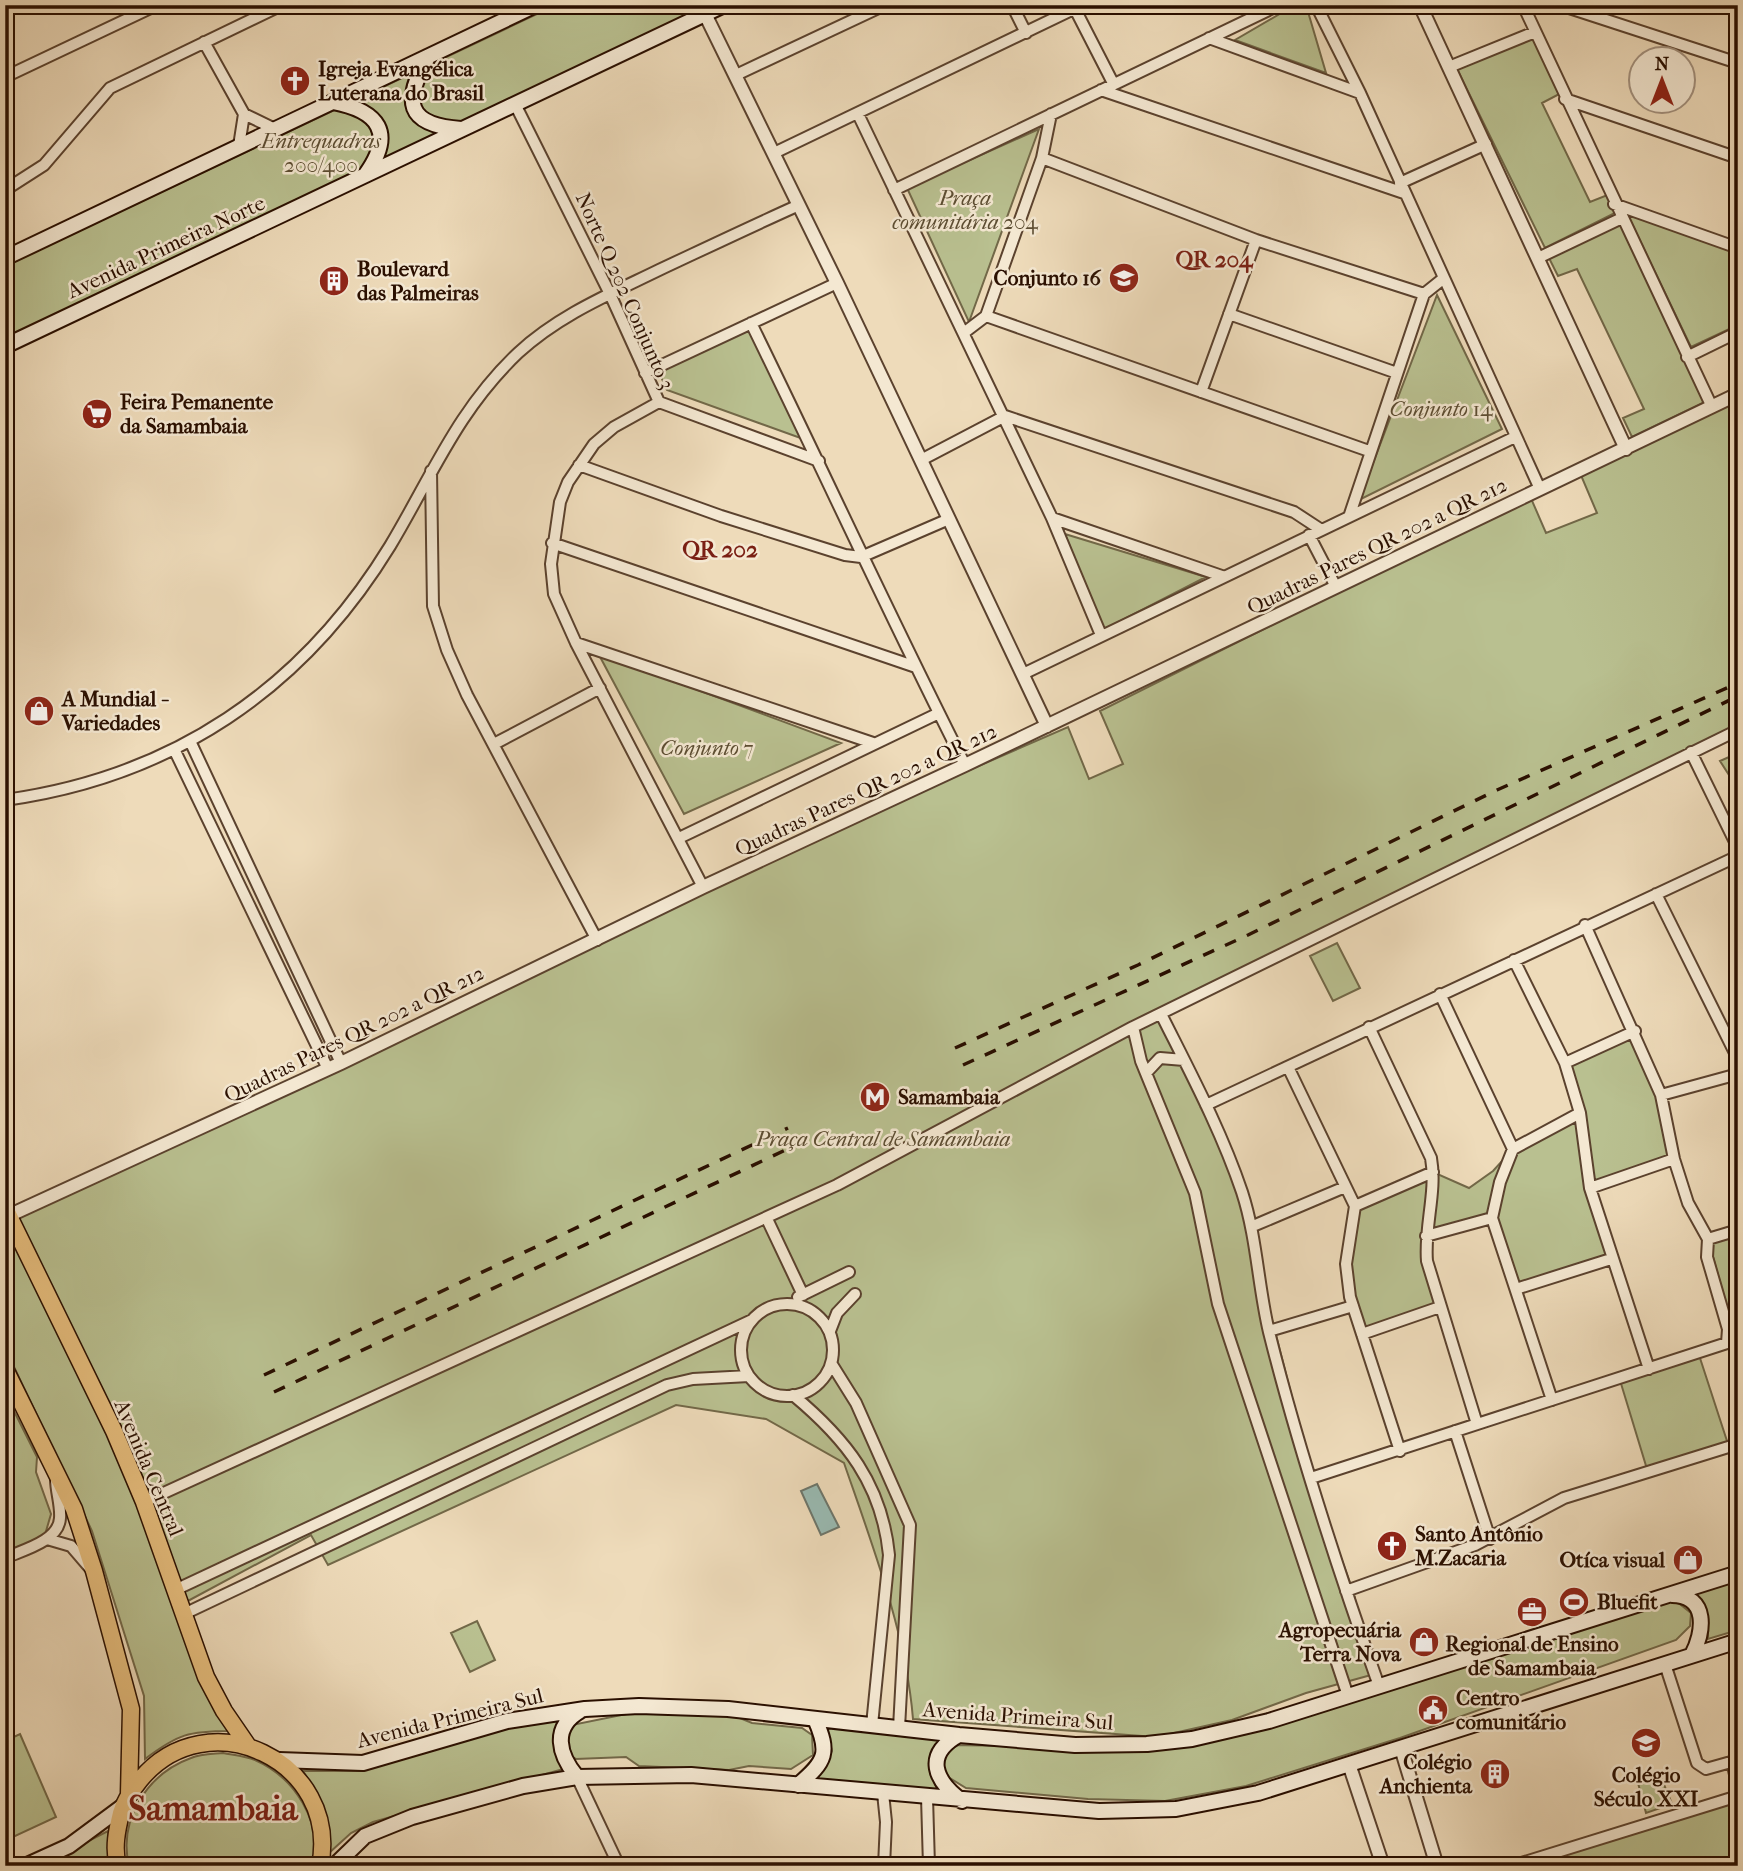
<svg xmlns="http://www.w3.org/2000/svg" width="1743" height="1871" font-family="'IM FELL French Canon',serif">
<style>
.green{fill:#b9c090;stroke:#726848;stroke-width:2}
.water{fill:#99bbb3;stroke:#6d766b;stroke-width:2}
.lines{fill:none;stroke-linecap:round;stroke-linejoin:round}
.minor-casing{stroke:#5b422e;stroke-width:14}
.tertiary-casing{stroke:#5b422e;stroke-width:16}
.secondary-casing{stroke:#2a0f00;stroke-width:18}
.primary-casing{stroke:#2a0f00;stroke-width:19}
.minor{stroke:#f4e8d2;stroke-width:10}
.tertiary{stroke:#f4e8d2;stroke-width:12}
.secondary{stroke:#f4e8d2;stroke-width:14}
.primary{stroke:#e7be7d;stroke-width:16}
.rail{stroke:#2a0f00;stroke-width:3.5;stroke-dasharray:12 12;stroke-linecap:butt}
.labels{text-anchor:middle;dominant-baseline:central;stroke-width:5;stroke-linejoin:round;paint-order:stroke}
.poi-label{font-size:21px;font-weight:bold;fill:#2a0f00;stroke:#f4e8d2;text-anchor:start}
.park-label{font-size:21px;font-style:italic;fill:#5c4d32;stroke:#f4e8d2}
.street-label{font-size:21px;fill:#2a0f00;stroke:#f4e8d2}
.neighbourhood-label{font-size:23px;font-weight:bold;fill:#7a1f14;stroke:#f4e8d2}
.town-label{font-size:35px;font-weight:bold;fill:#7a1f14;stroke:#f4e8d2}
</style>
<rect width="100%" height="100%" fill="#eedbba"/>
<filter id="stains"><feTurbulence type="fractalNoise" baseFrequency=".00286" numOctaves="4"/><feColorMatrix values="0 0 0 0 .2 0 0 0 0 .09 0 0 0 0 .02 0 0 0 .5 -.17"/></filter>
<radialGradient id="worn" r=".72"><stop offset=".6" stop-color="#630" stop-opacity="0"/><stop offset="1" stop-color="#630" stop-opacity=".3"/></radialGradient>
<!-- green -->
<path class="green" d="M 556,5 L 709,5 L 5,340 L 5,266 Z
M 1295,5 L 1306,5 L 1326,73 L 1235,40 Z
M 1540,31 L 1567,90 L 1542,103 L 1590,202 L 1615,192 L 1623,209 L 1545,248 L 1456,67 Z
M 1039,129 L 969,322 L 907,188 Z
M 1624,210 L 1738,242 L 1738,325 L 1691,347 L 1630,220 L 1711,399 L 1632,437 L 1623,418 L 1644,409 L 1577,269 L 1558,276 L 1545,250 Z
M 1437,295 L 1502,429 L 1359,500 Z
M 752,326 L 806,440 L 667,390 L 657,368 Z
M 1738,398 L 1738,733 L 1161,1014 L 1231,1160 L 1313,1479 L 1354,1594 L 1371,1675 L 1306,1693 L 1232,1720 L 1156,1737 L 913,1719 C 906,1633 872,1544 844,1463 L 766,1419 L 676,1405 L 328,1565 L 311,1535 L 186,1602 L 154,1509 L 155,1503 L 18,1219 L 32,1209 L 681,896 L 1068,727 L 1089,779 L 1123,764 L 1100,711 L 1530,496 L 1546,533 L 1597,513 L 1580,473 Z
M 1065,534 L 1206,577 L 1103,630 Z
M 598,653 L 841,743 L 684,814 Z
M 1738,753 L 1738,789 L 1720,761 Z
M 1337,943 L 1360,988 L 1333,1001 L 1310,956 Z
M 1635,1031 L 1661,1095 L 1674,1159 L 1590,1188 L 1611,1259 L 1516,1289 L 1492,1218 L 1425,1235 L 1440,1307 L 1362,1334 L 1346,1264 L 1355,1206 L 1433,1172 L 1469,1188 L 1493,1171 L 1513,1149 L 1580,1113 L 1565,1063 Z
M 5,1222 L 137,1493 L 230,1731 C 189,1731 178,1734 145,1759 L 144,1696 L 92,1531 L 5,1348 Z
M 1738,1230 L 1738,1347 L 1708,1239 Z
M 1699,1355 L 1728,1444 L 1647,1469 L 1619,1377 Z
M 5,1393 L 37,1457 L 36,1472 L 51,1514 L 42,1545 L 5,1563 Z
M 1738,1578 L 1738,1630 L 1708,1639 C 1709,1618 1702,1609 1689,1594 Z
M 1676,1601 L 1691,1613 L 1690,1626 L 1676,1640 L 1400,1738 L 1246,1786 L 1165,1801 L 1088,1799 L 966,1788 L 948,1777 L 941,1759 L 948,1745 L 1159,1748 L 1657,1604 Z
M 477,1621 L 495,1660 L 470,1672 L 451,1633 Z
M 641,1711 L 735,1716 L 752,1723 L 802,1728 L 812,1735 L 813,1755 L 791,1769 L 749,1766 L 729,1770 L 639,1766 L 626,1757 L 576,1759 L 566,1754 L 567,1726 Z
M 563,1716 L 567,1768 L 373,1822 L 351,1833 L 329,1853 C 328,1821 321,1798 303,1771 L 361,1771 L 507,1726 Z
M 824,1725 L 945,1737 C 927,1756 927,1770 939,1792 L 817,1780 L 832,1751 Z
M 20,1734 L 56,1817 L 13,1837 L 5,1821 L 5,1741 Z
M 223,1753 C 233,1755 245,1756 255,1760 C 294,1777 324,1822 312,1866 L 129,1866 C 118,1820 147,1774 191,1758 C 200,1754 213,1754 223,1753 Z
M 1660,1775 L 1672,1804 L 1646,1813 L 1638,1783 Z
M 1738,1792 L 1738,1866 L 1507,1866 Z
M 108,1831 L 112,1866 L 39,1866 Z"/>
<!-- water -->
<path class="water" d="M 817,1484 L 839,1527 L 821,1535 L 801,1491 Z"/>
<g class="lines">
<!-- minor casing -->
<g class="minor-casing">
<path id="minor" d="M 1012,5 L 1026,33
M 1316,5 L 1360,93 L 1540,489
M 1523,5 L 1712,407
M 1560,5 L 1738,63
M 1075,9 L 1113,83
M 1209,38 L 1360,93
M 204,42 L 244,114 L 275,129
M 1449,67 L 1535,32
M 736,75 L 885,5
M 5,77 L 157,5
M 1101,90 L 1404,193
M 1565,99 L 1738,158
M 515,104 L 610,294 L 659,402 L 614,427 L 594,444 L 568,482 L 560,502 L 551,564 L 554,594 L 576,643 L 703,887
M 858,114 L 1052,518 L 1222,576
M 239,146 L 244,114
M 774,153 L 1082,5
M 1042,158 L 1256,240 L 1424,294
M 1400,183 L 1486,144
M 5,190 L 44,165 L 110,88 L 282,5
M 894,190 L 1279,5
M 1614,204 L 1738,248
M 1538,258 L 1622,218
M 1229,314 L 1397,373
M 986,316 L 1042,158 L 1051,114
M 751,323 C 823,470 891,619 965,765
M 965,332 L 986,316 L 1369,451
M 1687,357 L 1738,332
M 645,373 L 837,283
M 1201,392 L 1256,240
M 659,402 L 819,461
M 921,460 L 1005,416 L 1294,512 L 1320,529
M 579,465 L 721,516 L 845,555 L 861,557 L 949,519
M 431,471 L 433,606 L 447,650 L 467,695 L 597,940
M 1350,514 L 1424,294 L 1444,278
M 1052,518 L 1101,635
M 1309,535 L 1336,587
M 552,543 L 916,667
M 576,643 L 873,743
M 1023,674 L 1515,437
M 190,741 L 341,1063
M 494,744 L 600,688
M 174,749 L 328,1069
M 1691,752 L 1738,848
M 5,800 C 172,777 302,690 390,546 C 432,476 457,411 518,353 C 559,315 610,294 659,270 C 706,248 752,226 799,205
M 679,838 L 939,713
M 1656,894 L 1738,1059
M 1514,960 L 1565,1063 L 1580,1113 L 1590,1188 L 1649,1369
M 1440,994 L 1513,1149 L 1500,1182 L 1492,1218 L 1552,1400
M 1161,1014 C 1190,1072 1221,1130 1242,1192 C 1257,1238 1258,1286 1269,1332 C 1299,1452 1338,1570 1379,1686
M 1133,1027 L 1141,1061 L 1195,1193 L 1218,1304 L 1348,1696
M 1369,1027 L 1431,1158 C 1437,1192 1424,1227 1427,1261 L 1477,1424
M 1565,1063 L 1635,1031
M 1288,1067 L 1355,1206 L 1346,1264 L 1350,1297 L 1400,1451
M 1146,1073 L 1160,1058 L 1184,1060
M 1661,1095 L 1738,1074
M 1206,1105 L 1738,856
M 1513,1149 L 1580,1113
M 1590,1188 L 1674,1159
M 1355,1206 L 1433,1172
M 767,1219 L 803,1295
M 1253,1226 L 1345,1187
M 1426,1236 L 1492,1218
M 1708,1239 L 1738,1230
M 1516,1289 L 1611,1259
M 798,1297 L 849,1272
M741 1350a46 46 0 1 1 92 0a46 46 0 1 1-92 0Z
M 830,1331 L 837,1313 L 855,1294
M 1269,1331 L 1353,1306
M 1362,1334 L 1440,1307
M 831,1363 L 856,1403 L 910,1525 L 899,1728
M 793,1395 C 846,1439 882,1484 889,1555 L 872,1725
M 1455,1431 L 1490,1539
M 1311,1478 L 1727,1343 L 1728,1329 L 1707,1257 L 1708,1239 L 1688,1203 L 1674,1159 L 1661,1095 L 1585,925
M 144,1502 L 837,1185 L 1133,1027 L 1738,730
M 47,1539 L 71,1546 L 89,1567
M 5,1558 C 23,1550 59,1541 60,1518 C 61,1505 56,1492 56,1479
M 175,1590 L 752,1320
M 1346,1591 L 1475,1545 L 1564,1498 L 1738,1444
M 184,1614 L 667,1385 L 693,1379 L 749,1376
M 1665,1664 L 1697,1763 L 1706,1769 L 1738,1760
M 1732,1761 L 1738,1788
M 577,1777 L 619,1866
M 883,1793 L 886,1822 L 884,1866
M 927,1797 L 929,1866
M 1512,1866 L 1738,1796"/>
</g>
<!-- tertiary casing -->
<g class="tertiary-casing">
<path id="tertiary" d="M 1420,5 L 1626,449
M 705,14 L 837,283 L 1047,726
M 8,1216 L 341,1063 L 703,887 L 965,765 L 1738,394
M 1401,1748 L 1437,1866
M 1349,1764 L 1383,1866"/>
</g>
<!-- secondary casing -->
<g class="secondary-casing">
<path id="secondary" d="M 428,57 C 403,101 405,125 461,129
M 333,102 C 379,111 395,133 366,174
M 5,258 L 536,5
M 5,346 L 724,5
M 1672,1595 C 1709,1595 1704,1633 1692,1655
M 959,1735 C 923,1755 935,1781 962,1801
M 279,1760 L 363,1763 L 507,1721 L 585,1709 L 639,1706 L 728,1709 L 959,1735 L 1075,1745 L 1147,1744 L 1192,1739 L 1269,1721 L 1738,1573
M 577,1777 C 559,1755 551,1728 580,1711
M 798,1785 C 826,1761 830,1753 815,1719
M 25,1866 L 69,1846 L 123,1806
M 334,1866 L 365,1836 L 412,1817 L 523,1786 L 577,1777 L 691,1775 L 1099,1811 L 1176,1809 L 1258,1793 L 1738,1641"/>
</g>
<!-- primary casing -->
<g class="primary-casing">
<path id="primary" d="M 5,1208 L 114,1431 L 144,1502 L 206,1677 L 224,1711 L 248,1746
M 5,1369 L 74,1509 L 94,1571 L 131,1709 L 129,1794
M 118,1866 C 113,1848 117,1830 121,1813 C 125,1800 131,1791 140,1780 C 207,1698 341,1761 320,1866"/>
</g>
<!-- minor -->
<use href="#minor" class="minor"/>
<!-- tertiary -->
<use href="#tertiary" class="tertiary"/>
<!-- secondary -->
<use href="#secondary" class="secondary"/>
<!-- primary -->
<use href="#primary" class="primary"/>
<!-- rail -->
<path class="rail" d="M 955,1048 L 1138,965 L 1497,790 L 1738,683
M 963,1065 L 1248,935 L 1738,696
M 264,1375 L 788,1128
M 274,1392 L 796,1145"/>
</g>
<!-- icons -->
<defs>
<g id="church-disc" transform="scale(1.575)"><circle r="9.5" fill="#8f2418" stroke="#f4e8d2"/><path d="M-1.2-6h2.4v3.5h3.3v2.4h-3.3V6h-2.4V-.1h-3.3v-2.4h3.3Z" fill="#fff"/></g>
<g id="school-disc" transform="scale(1.575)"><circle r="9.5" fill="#8f2418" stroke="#f4e8d2"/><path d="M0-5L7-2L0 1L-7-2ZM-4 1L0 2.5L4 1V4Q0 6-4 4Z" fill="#fff"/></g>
<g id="building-disc" transform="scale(1.575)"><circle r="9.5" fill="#8f2418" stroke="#f4e8d2"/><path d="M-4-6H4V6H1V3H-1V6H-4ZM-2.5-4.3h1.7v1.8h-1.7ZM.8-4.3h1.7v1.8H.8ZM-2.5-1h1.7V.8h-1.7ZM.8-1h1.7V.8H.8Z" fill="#fff"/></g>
<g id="supermarket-disc" transform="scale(1.575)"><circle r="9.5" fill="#8f2418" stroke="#f4e8d2"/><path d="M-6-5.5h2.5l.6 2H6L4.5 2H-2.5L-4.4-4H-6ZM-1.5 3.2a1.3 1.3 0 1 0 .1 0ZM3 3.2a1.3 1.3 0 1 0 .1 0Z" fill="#fff"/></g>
<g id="shop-disc" transform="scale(1.575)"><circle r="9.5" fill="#8f2418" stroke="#f4e8d2"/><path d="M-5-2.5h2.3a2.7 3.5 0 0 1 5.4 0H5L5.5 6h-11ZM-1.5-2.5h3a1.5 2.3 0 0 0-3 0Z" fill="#fff"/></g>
<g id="metro-disc" transform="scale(1.575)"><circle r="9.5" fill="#8f2418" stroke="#f4e8d2"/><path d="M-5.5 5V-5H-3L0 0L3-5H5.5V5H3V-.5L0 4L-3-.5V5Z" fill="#fff"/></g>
<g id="stadium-disc" transform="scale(1.575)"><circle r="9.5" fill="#8f2418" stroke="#f4e8d2"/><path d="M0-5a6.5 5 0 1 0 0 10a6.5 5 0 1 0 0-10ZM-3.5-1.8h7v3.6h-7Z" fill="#fff"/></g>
<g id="office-disc" transform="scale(1.575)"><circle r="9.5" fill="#8f2418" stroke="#f4e8d2"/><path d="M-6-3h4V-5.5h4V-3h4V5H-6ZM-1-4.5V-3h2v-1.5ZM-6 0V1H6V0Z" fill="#fff"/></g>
<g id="civic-disc" transform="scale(1.575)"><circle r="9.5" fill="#8f2418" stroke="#f4e8d2"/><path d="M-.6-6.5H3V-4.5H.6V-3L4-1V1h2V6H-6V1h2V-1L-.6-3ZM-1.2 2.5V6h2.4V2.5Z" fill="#fff"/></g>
</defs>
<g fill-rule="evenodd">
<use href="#church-disc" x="295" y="81"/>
<use href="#school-disc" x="1124" y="278"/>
<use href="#building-disc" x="334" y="281"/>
<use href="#supermarket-disc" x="97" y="414"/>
<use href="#shop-disc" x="39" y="711"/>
<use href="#metro-disc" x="875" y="1097"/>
<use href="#church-disc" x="1392" y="1546"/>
<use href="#shop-disc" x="1688" y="1560"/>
<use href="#stadium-disc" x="1574" y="1602"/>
<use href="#office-disc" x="1532" y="1612"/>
<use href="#shop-disc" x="1424" y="1642"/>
<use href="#civic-disc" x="1433" y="1710"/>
<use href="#school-disc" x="1646" y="1743"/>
<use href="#building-disc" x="1495" y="1774"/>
</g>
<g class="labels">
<!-- poi labels -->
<g class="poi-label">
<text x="318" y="69">Igreja Evangélica<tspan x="318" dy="24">Luterana do Brasil</tspan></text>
<text x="357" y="269">Boulevard<tspan x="357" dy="24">das Palmeiras</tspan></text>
<text x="1101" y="278" text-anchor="end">Conjunto 16</text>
<text x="120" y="402">Feira Pemanente<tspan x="120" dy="24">da Samambaia</tspan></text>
<text x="62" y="699">A Mundial -<tspan x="62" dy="24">Variedades</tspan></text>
<text x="898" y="1097">Samambaia</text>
<text x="1415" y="1534">Santo Antônio<tspan x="1415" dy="24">M.Zacaria</tspan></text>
<text x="1665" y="1560" text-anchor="end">Otíca visual</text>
<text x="1597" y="1602">Bluefit</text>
<text x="1401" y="1630" text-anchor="end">Agropecuária<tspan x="1401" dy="24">Terra Nova</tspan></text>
<text x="1532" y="1644" text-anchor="middle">Regional de Ensino<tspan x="1532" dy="24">de Samambaia</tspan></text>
<text x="1456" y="1698">Centro<tspan x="1456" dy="24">comunitário</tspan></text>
<text x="1472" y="1762" text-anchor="end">Colégio<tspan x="1472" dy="24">Anchienta</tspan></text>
<text x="1646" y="1775" text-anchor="middle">Colégio<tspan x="1646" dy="24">Século XXI</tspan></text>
</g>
<!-- park labels -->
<g class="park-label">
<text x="321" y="141">Entrequadras<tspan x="321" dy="24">200/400</tspan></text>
<text x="965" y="198">Praça<tspan x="965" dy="24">comunitária 204</tspan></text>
<text x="1441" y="409">Conjunto 14</text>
<text x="707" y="748">Conjunto 7</text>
<text x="883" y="1139">Praça Central de Samambaia</text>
</g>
<!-- street labels -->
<g class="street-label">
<text transform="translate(166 247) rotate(-25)">Avenida Primeira Norte</text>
<text transform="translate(625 291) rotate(66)">Norte Q 202 Conjunto 3</text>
<text transform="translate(1377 546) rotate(-26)">Quadras Pares QR 202 a QR 212</text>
<text transform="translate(866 790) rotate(-25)">Quadras Pares QR 202 a QR 212</text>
<text transform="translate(354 1034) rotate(-26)">Quadras Pares QR 202 a QR 212</text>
<text transform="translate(149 1468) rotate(67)">Avenida Central</text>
<text transform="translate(1018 1716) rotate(4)">Avenida Primeira Sul</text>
<text transform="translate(450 1718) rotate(-14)">Avenida Primeira Sul</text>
</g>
<!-- neighbourhood labels -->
<g class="neighbourhood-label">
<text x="1214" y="259">QR 204</text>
<text x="720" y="549">QR 202</text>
</g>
<!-- town labels -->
<g class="town-label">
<text x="213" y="1808">Samambaia</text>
</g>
</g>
<!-- margin -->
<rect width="1743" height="1871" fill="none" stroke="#eedbba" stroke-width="28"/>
<rect x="7" y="7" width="1729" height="1857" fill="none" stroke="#2a0f00" stroke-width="3.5"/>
<rect x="14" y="14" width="1715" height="1843" fill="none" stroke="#2a0f00" stroke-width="2"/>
<!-- north arrow -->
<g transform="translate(1662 80)"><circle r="33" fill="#f4e8d2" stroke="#a3917e" stroke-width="2"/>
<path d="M0-5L12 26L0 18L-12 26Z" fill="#8f2418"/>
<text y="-10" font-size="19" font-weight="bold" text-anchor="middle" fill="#2a0f00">N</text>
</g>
<rect width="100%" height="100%" filter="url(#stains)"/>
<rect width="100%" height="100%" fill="url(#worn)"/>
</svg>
